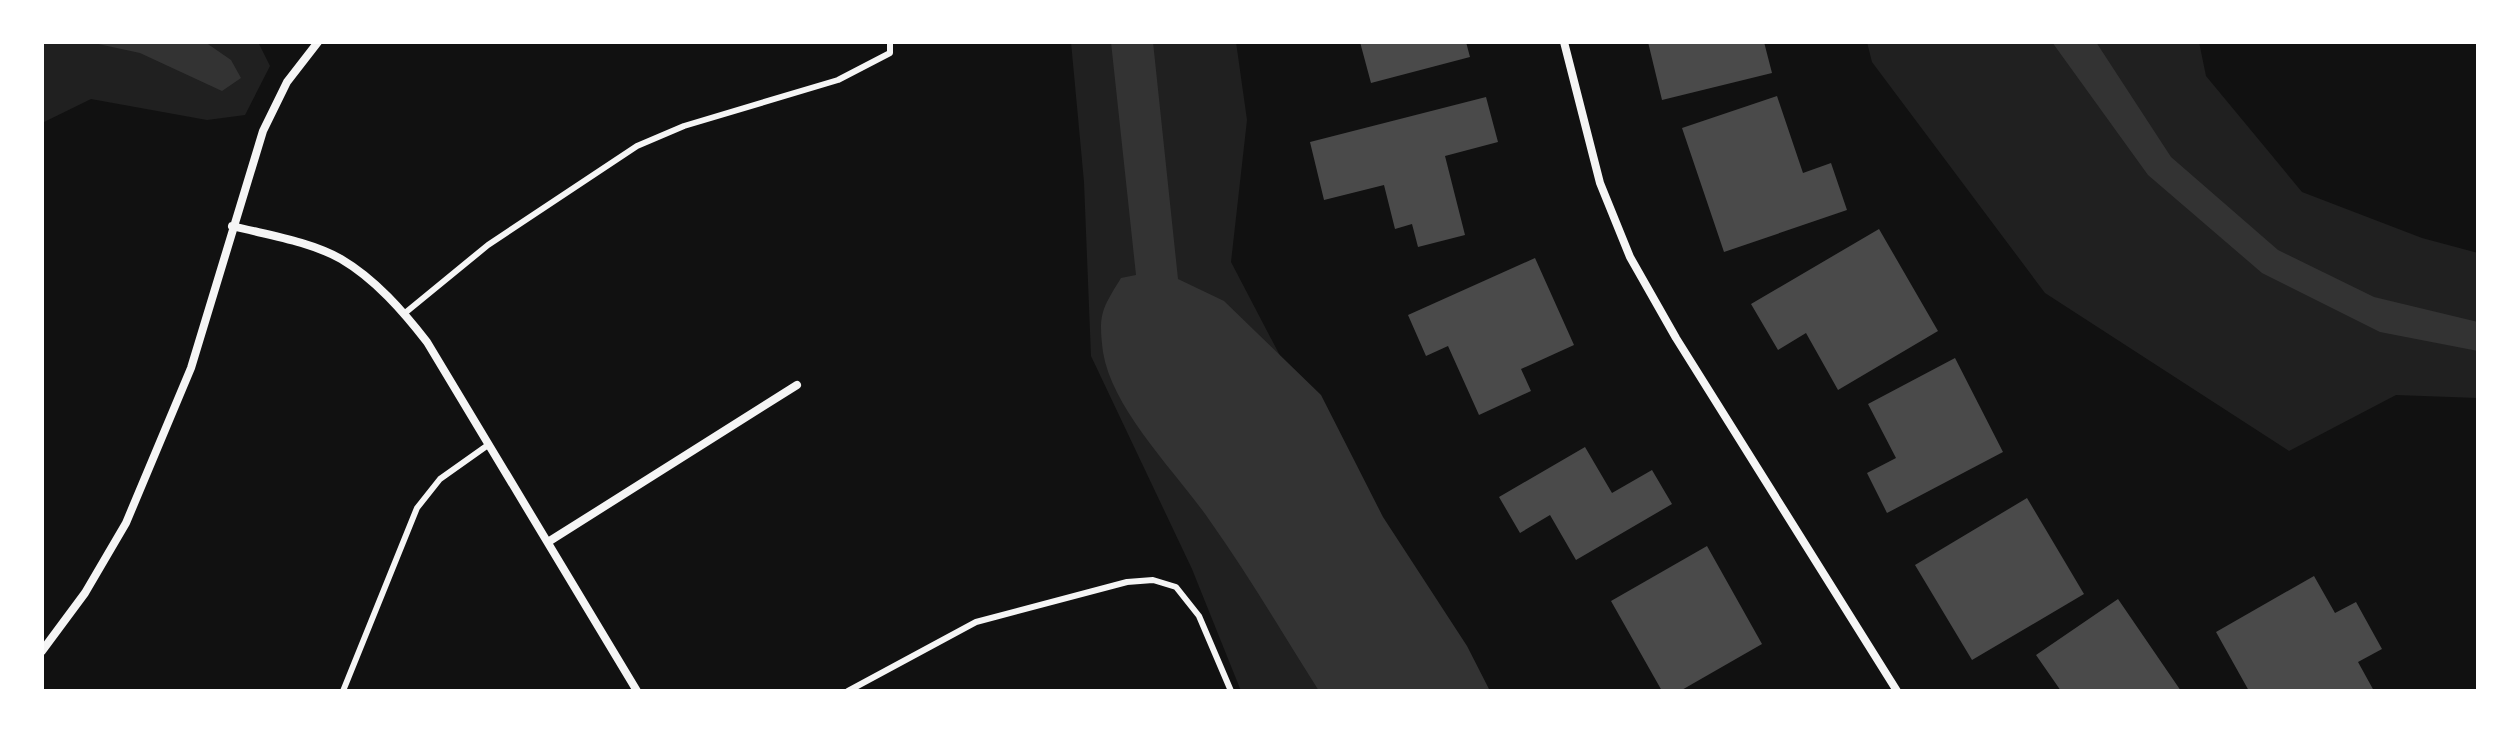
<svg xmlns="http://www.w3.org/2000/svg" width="2520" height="733" font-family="'Titillium Web',sans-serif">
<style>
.green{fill:#202020}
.water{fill:#333}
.building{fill:#4a4a4a}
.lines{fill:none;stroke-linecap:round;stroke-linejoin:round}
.service{stroke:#f5f5f5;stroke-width:6}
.minor{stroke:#f5f5f5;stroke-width:8}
</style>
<rect width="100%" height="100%" fill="#111"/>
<!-- green -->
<path class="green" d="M 42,42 L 258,42 L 270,66 L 245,115 L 207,120 L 91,99 L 42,123 Z
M 1071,42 L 1236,42 L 1247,120 L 1231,262 L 1369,526 L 1486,691 L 1241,691 L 1192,569 L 1091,356 L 1084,182 Z
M 1867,42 L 2199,42 L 2206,76 L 2302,192 L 2422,238 L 2478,253 L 2478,398 L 2396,395 L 2289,451 L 2045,293 L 1872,62 Z"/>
<!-- water -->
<path class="water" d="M 89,42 L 205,42 L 231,60 L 241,78 L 222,91 L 140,53 Z
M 1111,42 L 1153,42 L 1178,279 L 1224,301 L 1321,395 L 1383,517 L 1467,646 L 1490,691 L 1319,691 C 1283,634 1249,576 1210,521 C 1178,474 1112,410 1103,352 C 1098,314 1102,309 1121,278 L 1136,275 Z
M 2052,42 L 2096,42 L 2171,157 L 2278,250 L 2374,297 L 2478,322 L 2478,351 L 2380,332 L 2262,273 L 2148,175 Z"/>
<!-- building -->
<path class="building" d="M 1360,42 L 1466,42 L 1470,57 L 1371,83 Z
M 1648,42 L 1764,42 L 1772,73 L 1662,100 Z
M 1777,96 L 1803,173 L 1831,163 L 1847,210 L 1724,252 L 1682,128 Z
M 1486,97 L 1498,142 L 1445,156 L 1465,235 L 1418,247 L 1412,224 L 1395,229 L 1384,185 L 1324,200 L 1310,142 Z
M 1879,229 L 1938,331 L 1838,390 L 1806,333 L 1778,350 L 1751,304 Z
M 1535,258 L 1574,345 L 1521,369 L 1531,391 L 1479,415 L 1448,346 L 1426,356 L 1408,315 Z
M 1955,358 L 2003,452 L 1887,513 L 1867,473 L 1896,458 L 1868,404 Z
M 1585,447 L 1612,493 L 1652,470 L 1672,504 L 1576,560 L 1550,515 L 1520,533 L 1499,497 Z
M 2027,498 L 2084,594 L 1972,660 L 1915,565 Z
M 1707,546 L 1762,644 L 1680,691 L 1662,691 L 1611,601 Z
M 2314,576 L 2335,613 L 2356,602 L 2382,649 L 2358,662 L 2374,691 L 2249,691 L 2216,632 Z
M 2118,599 L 2181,691 L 2061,691 L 2036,655 Z"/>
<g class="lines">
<!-- service -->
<path class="service" d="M 405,313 L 488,245 L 637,146 L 684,126 L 838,80 L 890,53 L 890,42
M 343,691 L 417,508 L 440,479 L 488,445
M 848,691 L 976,622 L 1127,582 L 1153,580 L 1176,587 L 1199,616 L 1231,691"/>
<!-- minor -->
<path class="minor" d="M 1564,42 L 1600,183 L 1630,257 L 1676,338 L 1897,691
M 232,226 C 267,235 309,241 341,259 C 375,279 403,311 427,342 L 637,691
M 548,542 L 797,385
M 42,651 L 85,593 L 126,523 L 191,368 L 263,131 L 287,82 L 318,42"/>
</g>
<!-- border -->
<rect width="2520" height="733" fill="none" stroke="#ffffff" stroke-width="88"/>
</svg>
